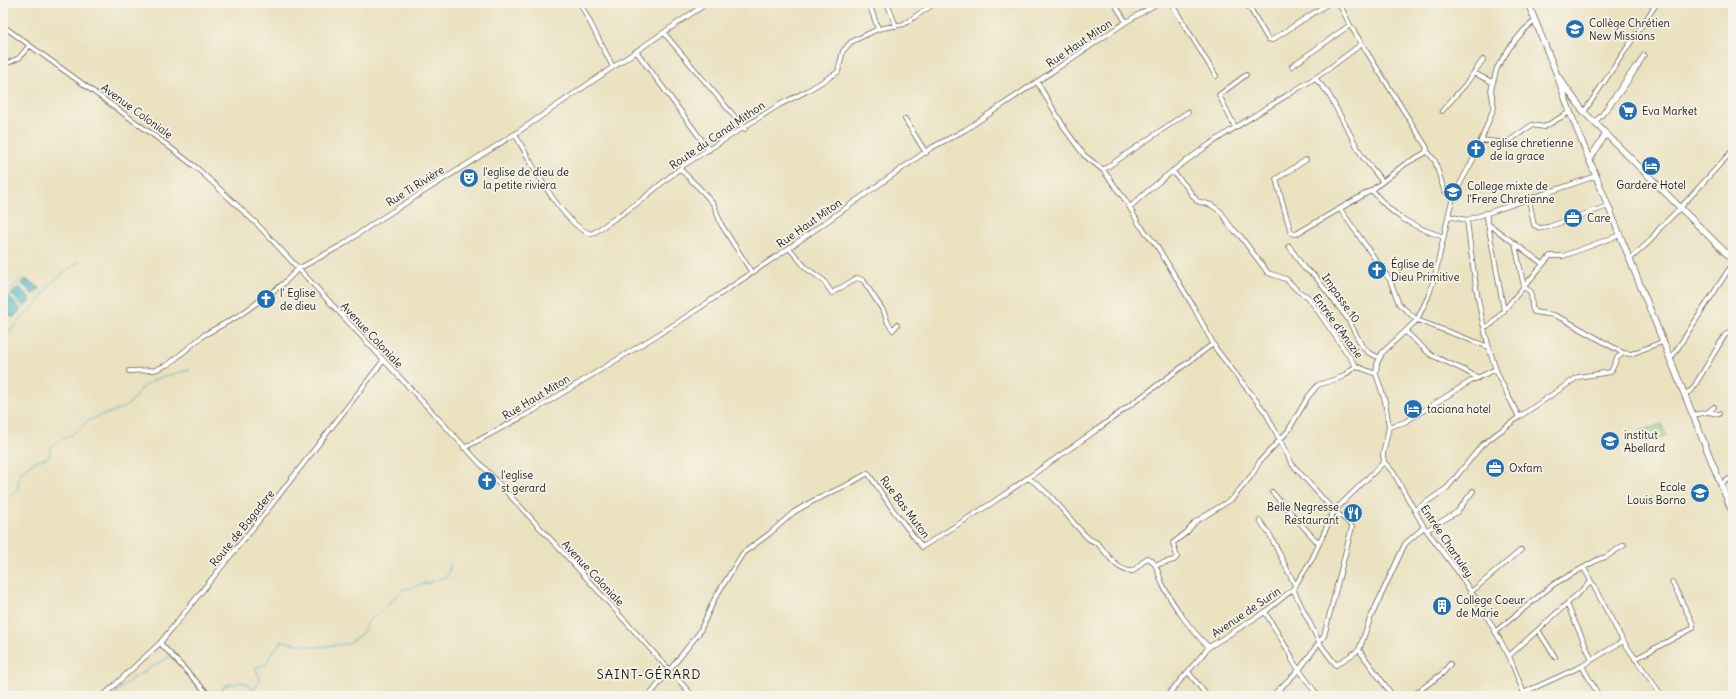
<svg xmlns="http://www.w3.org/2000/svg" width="1736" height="699" font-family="Delius,sans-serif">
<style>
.green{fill:#93d48c;stroke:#587854}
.water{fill:#4ab6c7;stroke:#336972}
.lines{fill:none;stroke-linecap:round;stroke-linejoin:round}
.stream{stroke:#4ab6c7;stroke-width:1}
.minor-casing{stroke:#646155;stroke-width:5.5}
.major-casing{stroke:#646155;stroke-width:7}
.minor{stroke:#fff;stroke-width:4}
.major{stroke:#fff;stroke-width:5.5}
.labels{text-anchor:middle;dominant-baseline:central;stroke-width:3.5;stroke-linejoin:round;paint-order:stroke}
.poi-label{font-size:11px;fill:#1c1c1c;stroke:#f7f3e8;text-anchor:start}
.street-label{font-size:11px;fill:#1c1c1c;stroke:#f7f3e8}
.quarter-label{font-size:13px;letter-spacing:1px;fill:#1c1c1c;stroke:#f7f3e8}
</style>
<rect width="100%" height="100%" fill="#f7f3e8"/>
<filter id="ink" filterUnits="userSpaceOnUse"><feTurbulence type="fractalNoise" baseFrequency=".025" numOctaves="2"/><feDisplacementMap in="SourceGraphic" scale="8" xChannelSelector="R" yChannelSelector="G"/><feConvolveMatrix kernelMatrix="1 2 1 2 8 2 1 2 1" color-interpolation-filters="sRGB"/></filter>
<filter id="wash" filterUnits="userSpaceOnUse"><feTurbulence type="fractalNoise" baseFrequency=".012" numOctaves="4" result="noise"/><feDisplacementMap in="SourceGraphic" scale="16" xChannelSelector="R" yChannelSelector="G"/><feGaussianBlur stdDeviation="0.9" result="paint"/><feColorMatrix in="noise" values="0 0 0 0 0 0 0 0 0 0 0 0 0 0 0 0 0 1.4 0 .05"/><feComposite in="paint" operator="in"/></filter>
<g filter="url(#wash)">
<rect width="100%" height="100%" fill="#eae1bf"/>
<!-- green -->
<path class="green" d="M 1662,424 L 1666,436 L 1645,443 L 1641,431 Z"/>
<!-- water -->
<path class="water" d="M 25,279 L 40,288 L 33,295 L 22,284 Z
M 19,287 L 31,299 L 24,307 L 11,294 Z
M 6,293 L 21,309 L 13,318 L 3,308 L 3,295 Z"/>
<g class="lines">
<!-- stream -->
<path class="stream" d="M 3,292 L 13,288 L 21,279
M 3,338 L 38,302 L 51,283 L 80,261
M 3,496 L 7,497 L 18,489 C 18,484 18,477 21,473 C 24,465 41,459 49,457 C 50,444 54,443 65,438 C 74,435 81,425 90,420 C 102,413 118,413 130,403 C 134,399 137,393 141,389 C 154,377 174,374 190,370
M 112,696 L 133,678 L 169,657
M 216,696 L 226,685 L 244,682 L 251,688 L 256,689 L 260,677 L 256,670 L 256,667 L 266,665 L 271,654 L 282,641 L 315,647 L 348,644 L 362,633 L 369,620 L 384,609 L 402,590 L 434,581 L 447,576 L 451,564"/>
</g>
</g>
<g filter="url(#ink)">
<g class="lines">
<!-- minor casing -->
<g class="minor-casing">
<path id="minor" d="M 580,3 L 613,67
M 869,3 L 878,29
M 887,3 L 896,26
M 1114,3 L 1126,22
M 1171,3 L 1216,76
M 1247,3 L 1268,39 L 1272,40 L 1329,3
M 1339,3 L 1350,25 L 1427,148 L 1425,153 L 1405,164 L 1372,190
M 1340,6 L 1346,3
M 3,26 L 167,145 L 198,169 L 256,223 L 570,560 L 693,696
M 664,33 L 745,129
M 636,51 L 709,150
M 3,65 L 19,58 L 29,46
M 1292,66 L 1350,25
M 1474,73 L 1492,82
M 1315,78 L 1328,93 L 1362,156 L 1382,181
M 1037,82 L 1067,132 L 1084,155 L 1103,170 L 1126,201 L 1139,224 L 1157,246 L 1193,306 L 1216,349 L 1266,413 L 1292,464 L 1334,511 L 1346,520 L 1352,527 L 1324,636 L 1299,670 L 1272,696
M 1442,111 L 1465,85 L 1483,60
M 1584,112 L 1657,3
M 1601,116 L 1635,67 L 1638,66
M 905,119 L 926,153
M 1594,123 C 1614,103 1630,80 1644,55
M 1235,127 L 1219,95 L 1246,75
M 515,134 C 530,160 562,226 592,234 L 639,202 L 684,165 L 779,105 L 807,91 L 838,72 L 843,51 L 851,42 L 878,29 L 904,24 L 935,3
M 1481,140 L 1506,143 L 1532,125 L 1544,127 L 1570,112
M 1427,151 L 1435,161 L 1444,190 L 1447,193 L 1454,195
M 1306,160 L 1276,179 L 1291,233 L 1296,234 L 1372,190 C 1392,216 1413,227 1444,237
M 680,169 L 703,192 L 714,205 L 721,224 L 752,273
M 1103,170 L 1188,112
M 1172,171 L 1185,185 L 1197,201 L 1211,205 L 1220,211 L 1231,227 L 1241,237 L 1268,273 L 1286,279 L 1298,291 L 1308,297 L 1356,366 L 1376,374
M 1529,199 L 1534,225 L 1540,228 L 1548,227 L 1608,206
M 1130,207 C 1185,155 1251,118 1315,78 C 1331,68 1346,55 1362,44
M 1340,209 L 1390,280 L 1399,304 L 1417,320 L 1489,347
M 1486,213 L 1504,311
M 1448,216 L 1467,220 L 1596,176
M 1467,220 C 1473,269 1479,320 1495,367 C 1501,384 1511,401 1519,417
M 1488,224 L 1543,264
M 1515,244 L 1524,287 L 1531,292 L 1532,307 L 1534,312 L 1554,315 L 1565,320 L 1623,353 L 1631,354 L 1662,342
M 1289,246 L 1304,268 L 1315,276 L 1348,319 L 1362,346 L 1369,353 L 1380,358
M 789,248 L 806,268 L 823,280 L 832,293 L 857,278 L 863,280 L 884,312 L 888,323 L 893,330 L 897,325
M 1630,259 L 1650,241 L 1659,229 L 1681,207 L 1733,150
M 1485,327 L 1492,324 L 1499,316 L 1550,256 L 1563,256 L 1620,235
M 1406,332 L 1431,355 L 1464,370 L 1478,378
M 1670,360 L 1733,263
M 129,371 L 155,370 L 169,364 L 204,335 L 240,315 L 283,284 L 298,269 L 344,244 L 371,225 L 515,134 L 707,3
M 1685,394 L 1692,390 L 1725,335 L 1733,330
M 1708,412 L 1714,407
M 1693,415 L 1708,412 L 1719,414
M 1389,427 L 1405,422 L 1471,381 L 1496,369
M 464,448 L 533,411 L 677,323 L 789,248 L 931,148 L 965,130 L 1126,22 L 1158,3
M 1384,462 L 1383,454 L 1389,427 L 1385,401 L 1376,374 L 1377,364 L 1382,353 L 1417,320 L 1428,297 L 1435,276 L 1450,208 L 1454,195 L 1476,154 L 1494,107 L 1491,90 L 1497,68 L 1510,47 L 1525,29 L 1535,21
M 1384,462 L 1393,472 L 1424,527 L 1456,569 L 1485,613 L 1509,656 L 1525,696
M 1028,478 C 1053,493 1067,518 1087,537 C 1090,541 1095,541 1097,543 C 1108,553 1116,572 1133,571 L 1147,558 C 1157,561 1158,574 1162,583 C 1172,604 1192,632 1209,647
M 1721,484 L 1733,477
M 1272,492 L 1319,544
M 1415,510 L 1447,488 L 1482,445 L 1519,417 L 1578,377 L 1611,372 L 1617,358 L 1623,353
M 1260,521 L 1270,535 L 1295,585
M 1427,530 L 1457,512 L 1473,491
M 1155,565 L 1174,560 L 1177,557 L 1173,543 L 1187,532 L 1195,522 L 1232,499 L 1252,475 L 1260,461 L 1288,431 L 1308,397 L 1318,385 L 1342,377 L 1356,366
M 1584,568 L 1623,641 L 1662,696
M 1293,589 L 1320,644 L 1336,665 L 1359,650 L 1370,619 L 1405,544 L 1424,527
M 1471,592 L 1521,550
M 1567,604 L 1592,660
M 1265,612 L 1292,657 L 1292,660 L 1318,696
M 1538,630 L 1555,657
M 1495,632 L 1554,584 L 1599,559 L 1606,557 L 1624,545
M 160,643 L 210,696
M 1359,650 L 1393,696
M 1509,656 L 1591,582
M 1635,659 L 1693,628 L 1693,624 L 1672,582
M 1582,666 L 1599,696
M 1189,673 L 1207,696
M 1523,693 L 1582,666 L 1623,641
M 103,696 L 160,643 L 265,513 L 383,361
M 649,696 L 699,633 L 715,598 L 743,553 L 769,534 L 794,512 L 813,501 L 849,484 L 868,473 L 893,510 L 922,547 L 992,503 L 1095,431 L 1213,344
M 1167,696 L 1209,647 L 1265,612 L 1293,589 L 1312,559 L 1334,511 L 1384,462
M 1412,696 L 1443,673 L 1450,664"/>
</g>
<!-- major casing -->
<g class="major-casing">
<path id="major" d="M 1528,3 L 1557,75 L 1584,112 L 1733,260
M 1557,75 L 1570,112 L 1733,514
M 1590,159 L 1605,135"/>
</g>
<!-- minor -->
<use href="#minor" class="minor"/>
<!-- major -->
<use href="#major" class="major"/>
</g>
</g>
<!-- icons -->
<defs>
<g id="school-disc" transform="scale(1)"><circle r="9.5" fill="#1f6fb2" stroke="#f7f3e8"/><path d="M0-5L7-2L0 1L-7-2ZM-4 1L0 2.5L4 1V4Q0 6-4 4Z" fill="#fff"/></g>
<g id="supermarket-disc" transform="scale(1)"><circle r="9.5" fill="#1f6fb2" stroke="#f7f3e8"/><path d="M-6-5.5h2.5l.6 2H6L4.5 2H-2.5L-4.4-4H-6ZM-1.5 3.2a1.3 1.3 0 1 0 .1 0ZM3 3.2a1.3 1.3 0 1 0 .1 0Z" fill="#fff"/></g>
<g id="church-disc" transform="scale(1)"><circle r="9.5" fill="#1f6fb2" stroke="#f7f3e8"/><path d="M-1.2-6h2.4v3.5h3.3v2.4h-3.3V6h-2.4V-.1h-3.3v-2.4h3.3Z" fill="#fff"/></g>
<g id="hotel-disc" transform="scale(1)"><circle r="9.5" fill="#1f6fb2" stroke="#f7f3e8"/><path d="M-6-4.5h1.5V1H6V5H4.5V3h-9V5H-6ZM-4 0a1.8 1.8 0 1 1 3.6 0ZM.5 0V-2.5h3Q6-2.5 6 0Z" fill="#fff"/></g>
<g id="theatre-disc" transform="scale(1)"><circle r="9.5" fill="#1f6fb2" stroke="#f7f3e8"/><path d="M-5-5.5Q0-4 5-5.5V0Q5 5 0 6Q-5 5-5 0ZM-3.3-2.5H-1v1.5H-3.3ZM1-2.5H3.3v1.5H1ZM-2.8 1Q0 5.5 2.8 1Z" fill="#fff"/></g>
<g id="office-disc" transform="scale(1)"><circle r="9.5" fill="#1f6fb2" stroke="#f7f3e8"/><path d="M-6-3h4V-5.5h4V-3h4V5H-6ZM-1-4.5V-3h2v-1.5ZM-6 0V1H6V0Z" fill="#fff"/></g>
<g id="restaurant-disc" transform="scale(1)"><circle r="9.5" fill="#1f6fb2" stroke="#f7f3e8"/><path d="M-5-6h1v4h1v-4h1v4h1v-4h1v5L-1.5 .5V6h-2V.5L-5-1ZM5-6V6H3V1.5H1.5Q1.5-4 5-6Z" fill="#fff"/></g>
<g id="building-disc" transform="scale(1)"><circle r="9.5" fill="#1f6fb2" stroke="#f7f3e8"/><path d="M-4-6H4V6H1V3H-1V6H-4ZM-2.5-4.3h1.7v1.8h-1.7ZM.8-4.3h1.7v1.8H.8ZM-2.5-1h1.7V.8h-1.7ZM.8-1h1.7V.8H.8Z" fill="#fff"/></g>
</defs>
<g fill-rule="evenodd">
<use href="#school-disc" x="1575" y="29"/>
<use href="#supermarket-disc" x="1628" y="111"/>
<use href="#church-disc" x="1476" y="149"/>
<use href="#hotel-disc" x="1651" y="166"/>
<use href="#theatre-disc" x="469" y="178"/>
<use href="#school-disc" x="1453" y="192"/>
<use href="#office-disc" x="1573" y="218"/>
<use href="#church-disc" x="1377" y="270"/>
<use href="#church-disc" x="266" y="299"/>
<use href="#hotel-disc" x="1413" y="409"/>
<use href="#school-disc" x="1610" y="441"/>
<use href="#office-disc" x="1495" y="468"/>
<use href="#church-disc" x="487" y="481"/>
<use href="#school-disc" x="1700" y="493"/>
<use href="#restaurant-disc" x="1353" y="513"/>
<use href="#building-disc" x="1442" y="606"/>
</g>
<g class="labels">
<!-- poi labels -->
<g class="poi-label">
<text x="1589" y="23">Collège Chrétien<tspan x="1589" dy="13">New Missions</tspan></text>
<text x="1642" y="111">Eva Market</text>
<text x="1490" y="143">eglise chretienne<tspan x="1490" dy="13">de la grace</tspan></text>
<text x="483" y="172">l'eglise de dieu de<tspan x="483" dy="13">la petite riviera</tspan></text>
<text x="1651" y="185" text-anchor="middle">Gardere Hotel</text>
<text x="1467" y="186">College mixte de<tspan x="1467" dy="13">l'Frere Chretienne</tspan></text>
<text x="1587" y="218">Care</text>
<text x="1391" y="264">Église de<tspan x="1391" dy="13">Dieu Primitive</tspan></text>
<text x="280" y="293">l' Eglise<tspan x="280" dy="13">de dieu</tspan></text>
<text x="1427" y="409">taciana hotel</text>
<text x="1624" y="435">institut<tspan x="1624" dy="13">Abellard</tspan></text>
<text x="1509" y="468">Oxfam</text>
<text x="501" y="475">l'eglise<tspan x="501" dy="13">st gerard</tspan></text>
<text x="1686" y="487" text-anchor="end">Ecole<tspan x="1686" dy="13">Louis Borno</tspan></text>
<text x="1339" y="507" text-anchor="end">Belle Negresse<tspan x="1339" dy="13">Restaurant</tspan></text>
<text x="1456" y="600">College Coeur<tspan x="1456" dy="13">de Marie</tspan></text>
</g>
<!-- street labels -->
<g class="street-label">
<text transform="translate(1079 43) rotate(-34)">Rue Haut Miton</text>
<text transform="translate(137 111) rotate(36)">Avenue Coloniale</text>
<text transform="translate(717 135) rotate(-34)">Route du Canal Mithon</text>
<text transform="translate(415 186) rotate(-32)">Rue Ti Rivière</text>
<text transform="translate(809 223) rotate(-35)">Rue Haut Miton</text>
<text transform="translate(1341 298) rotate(55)">Impasse 10</text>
<text transform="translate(1338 326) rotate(54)">Entrée d'Anazie</text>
<text transform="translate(372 335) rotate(47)">Avenue Coloniale</text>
<text transform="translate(536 397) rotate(-31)">Rue Haut Miton</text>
<text transform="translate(905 507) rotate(53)">Rue Bas Muton</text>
<text transform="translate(242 528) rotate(-51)">Route de Bagadere</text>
<text transform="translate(1447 541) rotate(56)">Entrée Chartuley</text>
<text transform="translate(593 573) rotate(47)">Avenue Coloniale</text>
<text transform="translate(1246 612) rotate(-34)">Avenue de Surin</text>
</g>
<!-- quarter labels -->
<g class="quarter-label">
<text x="649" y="674">SAINT-GÉRARD</text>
</g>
</g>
<!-- margin -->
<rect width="1736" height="699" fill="none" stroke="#f7f3e8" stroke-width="16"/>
</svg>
